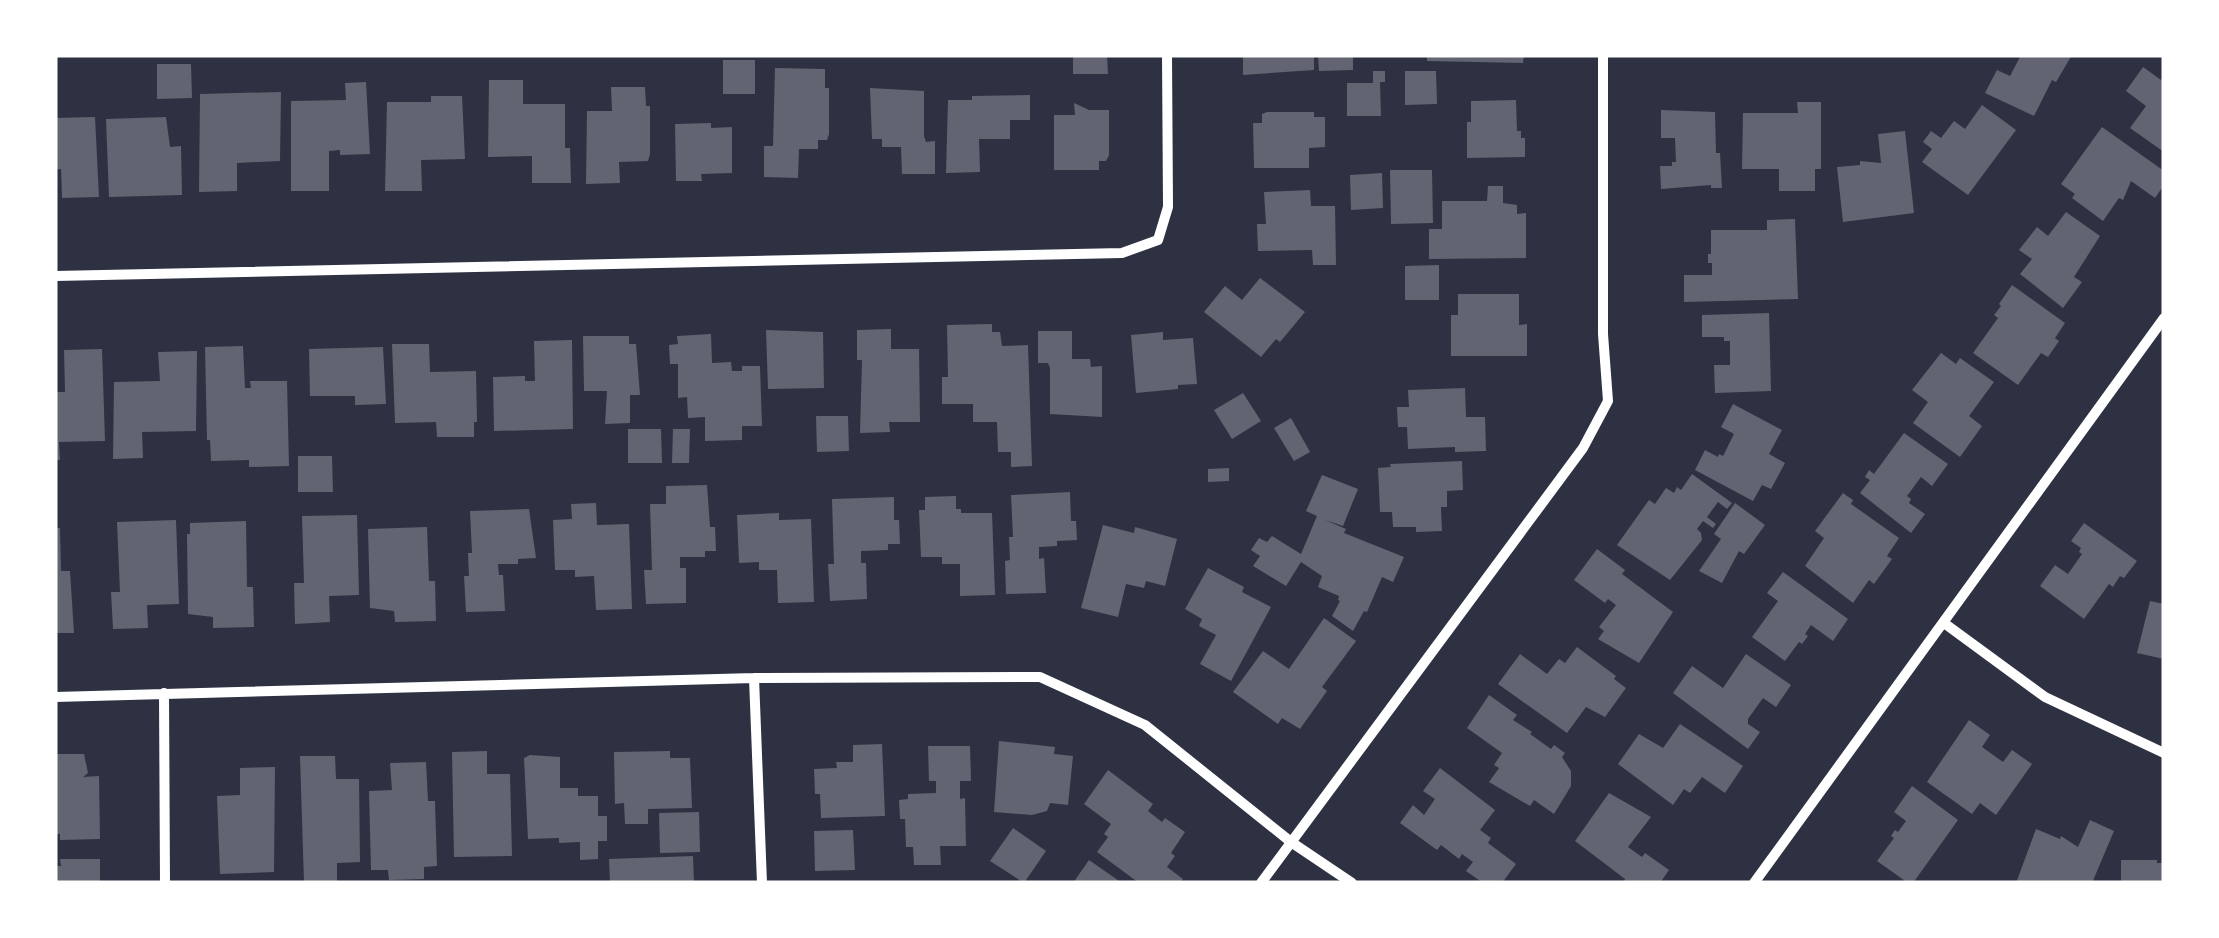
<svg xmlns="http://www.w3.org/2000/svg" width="2219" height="938" font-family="'PT Sans',sans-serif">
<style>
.building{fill:#626471}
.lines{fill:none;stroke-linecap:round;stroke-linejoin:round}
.minor{stroke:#fff;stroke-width:10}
</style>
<rect width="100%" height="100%" fill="#2d3142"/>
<!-- building -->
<path class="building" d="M 1073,55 L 1107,55 L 1108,74 L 1073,74 Z
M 1243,55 L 1314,55 L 1314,70 L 1243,75 Z
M 1318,55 L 1353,55 L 1353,70 L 1319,71 Z
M 1427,55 L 1524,55 L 1523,63 L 1427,61 Z
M 2021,55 L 2072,55 L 2056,82 L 2052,80 L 2034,116 L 1985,93 L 1997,70 L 2010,76 Z
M 723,60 L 755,60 L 755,94 L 723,94 Z
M 157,64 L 191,64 L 192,98 L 157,99 Z
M 2143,67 L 2161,80 L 2164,75 L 2164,152 L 2130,128 L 2146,106 L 2126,91 Z
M 775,68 L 825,69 L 825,88 L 829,88 L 829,134 L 827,140 L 818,140 L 818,149 L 799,149 L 798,178 L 764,177 L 764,146 L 773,146 Z
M 1373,71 L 1385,71 L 1385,82 L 1380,82 L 1381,116 L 1347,116 L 1347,83 L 1373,83 Z
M 1405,71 L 1436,71 L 1437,104 L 1405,105 Z
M 489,80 L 523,80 L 523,104 L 565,104 L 565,148 L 570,148 L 571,183 L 532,183 L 532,156 L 488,157 Z
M 366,82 L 370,154 L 340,155 L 340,150 L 329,151 L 329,191 L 291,191 L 291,101 L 346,100 L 345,83 Z
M 611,87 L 645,87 L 646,106 L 650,106 L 650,154 L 648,161 L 619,162 L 620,183 L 586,184 L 587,111 L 612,111 Z
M 870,88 L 924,91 L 924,136 L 926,142 L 935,141 L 935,174 L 902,174 L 901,147 L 882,147 L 882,139 L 872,139 Z
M 281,92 L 280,161 L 237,163 L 237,191 L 199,192 L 200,94 Z
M 1030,95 L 1030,120 L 1010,120 L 1010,139 L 979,139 L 980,172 L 946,173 L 948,100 L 972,100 L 972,96 Z
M 431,96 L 462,96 L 465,159 L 421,160 L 422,191 L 385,191 L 387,102 L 431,102 Z
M 1516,100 L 1517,131 L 1521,131 L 1521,138 L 1525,138 L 1525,157 L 1467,158 L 1467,122 L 1471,122 L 1471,101 Z
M 1797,102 L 1821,102 L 1821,169 L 1815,169 L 1815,191 L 1779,191 L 1779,169 L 1742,169 L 1743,113 L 1798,113 Z
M 1074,103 L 1089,110 L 1109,110 L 1109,155 L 1106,161 L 1099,161 L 1099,170 L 1054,170 L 1054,115 L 1075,115 Z
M 1982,105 L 2016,130 L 1968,195 L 1922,162 L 1932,149 L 1923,142 L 1931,131 L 1941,138 L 1954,121 L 1965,129 Z
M 1661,110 L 1715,112 L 1716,153 L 1720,153 L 1722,188 L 1711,188 L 1711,185 L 1661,189 L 1660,166 L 1672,166 L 1672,162 L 1676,162 L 1675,138 L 1661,138 Z
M 1267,112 L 1314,112 L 1314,117 L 1325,117 L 1325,147 L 1309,148 L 1309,168 L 1254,168 L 1253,123 L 1262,123 L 1262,114 Z
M 95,117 L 99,197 L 62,198 L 61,169 L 55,170 L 55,118 Z
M 166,117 L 170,147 L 181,146 L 182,195 L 109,197 L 106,119 Z
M 711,123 L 711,128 L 732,127 L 732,173 L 701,174 L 702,181 L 676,181 L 675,124 Z
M 2102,127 L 2164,171 L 2164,185 L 2155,198 L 2131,181 L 2123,200 L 2119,198 L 2103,221 L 2072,198 L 2075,194 L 2061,184 Z
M 1905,131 L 1914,213 L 1843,222 L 1837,167 L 1860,165 L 1860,161 L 1881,163 L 1878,134 Z
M 1390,170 L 1432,170 L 1433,223 L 1391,224 Z
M 1382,173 L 1383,208 L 1351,210 L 1350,175 Z
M 1488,186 L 1503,186 L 1503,203 L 1517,205 L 1517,214 L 1526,213 L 1526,258 L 1429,259 L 1429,229 L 1442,229 L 1442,201 L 1487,201 Z
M 1310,190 L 1311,206 L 1335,206 L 1336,265 L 1313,265 L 1312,250 L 1258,251 L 1257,224 L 1266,224 L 1264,192 Z
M 2066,212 L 2100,236 L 2074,277 L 2082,282 L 2063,308 L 2020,274 L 2032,259 L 2019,250 L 2037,227 L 2048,236 Z
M 1795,219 L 1798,299 L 1684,302 L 1684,275 L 1712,275 L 1712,263 L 1708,263 L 1708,254 L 1711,254 L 1711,230 L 1767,230 L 1767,220 Z
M 1439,265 L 1439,300 L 1405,300 L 1405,266 Z
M 1260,278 L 1305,312 L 1280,342 L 1276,339 L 1261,357 L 1204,312 L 1225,286 L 1242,300 Z
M 2012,285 L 2065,323 L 2055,338 L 2059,341 L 2048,357 L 2041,353 L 2018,385 L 1973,353 L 1998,318 L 1994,315 L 2001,306 L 1999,304 Z
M 1458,294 L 1519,294 L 1519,325 L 1527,324 L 1527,356 L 1451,356 L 1451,315 L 1458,315 Z
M 1769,313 L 1771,391 L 1715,393 L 1714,365 L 1730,365 L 1730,341 L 1724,341 L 1724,337 L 1702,337 L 1702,315 Z
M 992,324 L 992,332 L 1000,332 L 1002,346 L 1028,345 L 1032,466 L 1011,467 L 1011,452 L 998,452 L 997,422 L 973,422 L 973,404 L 942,404 L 942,377 L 948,377 L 947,325 Z
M 891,329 L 891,349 L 919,349 L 920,422 L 889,422 L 890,432 L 860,433 L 862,360 L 857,360 L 857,330 Z
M 766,330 L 823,332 L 824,388 L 768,389 Z
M 1038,331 L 1072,331 L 1072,359 L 1090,359 L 1091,367 L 1102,366 L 1102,417 L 1050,414 L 1050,368 L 1048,363 L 1038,363 Z
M 1163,332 L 1163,340 L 1193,338 L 1197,384 L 1178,385 L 1178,389 L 1136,393 L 1131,335 Z
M 711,334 L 712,363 L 731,362 L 732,371 L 742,371 L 742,366 L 760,366 L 762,426 L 742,426 L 742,440 L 705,441 L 705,417 L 688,418 L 687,397 L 678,398 L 678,364 L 670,364 L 669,345 L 678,344 L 677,336 Z
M 583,336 L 629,336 L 629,344 L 636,344 L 640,395 L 630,395 L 630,423 L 605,424 L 607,391 L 584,391 Z
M 572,340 L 573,429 L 494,431 L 493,377 L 525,376 L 525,381 L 535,381 L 534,341 Z
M 392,344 L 429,344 L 430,372 L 476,371 L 477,422 L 474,422 L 474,437 L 437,437 L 436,422 L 395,423 Z
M 243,346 L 245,388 L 251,388 L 250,381 L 287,381 L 289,466 L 249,467 L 249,460 L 211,461 L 210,440 L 207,440 L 205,347 Z
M 383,347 L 386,404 L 355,405 L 355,396 L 310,396 L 309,349 Z
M 102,349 L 105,441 L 59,442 L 60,460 L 55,460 L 55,392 L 65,392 L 64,350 Z
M 197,351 L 196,431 L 142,432 L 143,458 L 113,459 L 114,382 L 160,381 L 158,352 Z
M 1941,353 L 1956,364 L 1960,358 L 1994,382 L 1969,416 L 1982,426 L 1960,457 L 1913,423 L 1928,402 L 1912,390 Z
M 1465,388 L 1466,417 L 1485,417 L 1486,451 L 1455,452 L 1455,447 L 1408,449 L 1407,427 L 1398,427 L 1397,407 L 1409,407 L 1408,390 Z
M 1243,393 L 1261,421 L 1232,439 L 1214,410 Z
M 1733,404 L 1782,430 L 1769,454 L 1785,463 L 1771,489 L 1762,485 L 1753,501 L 1695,470 L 1705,450 L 1718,457 L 1719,454 L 1723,456 L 1734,434 L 1721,427 Z
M 816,416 L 848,416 L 849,451 L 817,452 Z
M 1291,418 L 1310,452 L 1294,461 L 1274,428 Z
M 628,429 L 661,429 L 662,463 L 628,463 Z
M 673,429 L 690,429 L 689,463 L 672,463 Z
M 1904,433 L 1948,464 L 1932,486 L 1921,477 L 1907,496 L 1911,499 L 1909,503 L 1925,514 L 1911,533 L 1860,493 L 1870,480 L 1865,477 L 1869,470 L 1874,474 Z
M 298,456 L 332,456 L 333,492 L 298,492 Z
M 1462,461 L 1463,490 L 1447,491 L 1447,507 L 1441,507 L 1442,531 L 1416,532 L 1416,527 L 1393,527 L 1392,512 L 1380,512 L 1378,468 L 1391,467 L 1390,464 Z
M 1229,468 L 1229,481 L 1208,482 L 1208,469 Z
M 1692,474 L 1732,503 L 1727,509 L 1718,502 L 1707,517 L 1716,524 L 1713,528 L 1703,521 L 1697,529 L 1701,533 L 1702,540 L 1670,580 L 1617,545 L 1649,500 L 1655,504 L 1666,488 L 1674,493 L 1677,487 L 1681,490 Z
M 1322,475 L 1358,489 L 1343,526 L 1325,520 L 1346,529 L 1344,533 L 1404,557 L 1393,582 L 1382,577 L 1367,612 L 1364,611 L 1353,631 L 1332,616 L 1340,601 L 1338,600 L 1339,596 L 1318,587 L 1322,576 L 1301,562 L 1286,586 L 1253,566 L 1260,556 L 1251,550 L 1259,538 L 1267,542 L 1272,536 L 1301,554 L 1317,516 L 1306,511 Z
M 707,485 L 710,527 L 715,527 L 716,551 L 705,551 L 705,557 L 680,557 L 680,568 L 686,568 L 686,603 L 646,604 L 644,570 L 652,570 L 650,504 L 666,504 L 666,486 Z
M 1070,492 L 1071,521 L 1076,521 L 1077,540 L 1057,541 L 1057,546 L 1039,547 L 1039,559 L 1044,558 L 1046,593 L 1006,594 L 1005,561 L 1010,560 L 1009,537 L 1013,537 L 1011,495 Z
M 1843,493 L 1853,500 L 1851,504 L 1899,538 L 1887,556 L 1892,559 L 1874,584 L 1869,580 L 1853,603 L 1805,566 L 1824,538 L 1815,531 Z
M 956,496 L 956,509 L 961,509 L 961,513 L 992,513 L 995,595 L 960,596 L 960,564 L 942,564 L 942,557 L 921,557 L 919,510 L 925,510 L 925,497 Z
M 894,497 L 894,520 L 899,520 L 900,544 L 888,544 L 888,550 L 861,551 L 861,563 L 866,563 L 867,599 L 830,601 L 828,564 L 834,564 L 832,499 Z
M 596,503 L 597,525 L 629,524 L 632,609 L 596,610 L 594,576 L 575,577 L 575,570 L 555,570 L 553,520 L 572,519 L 571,504 Z
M 1735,503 L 1765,525 L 1744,554 L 1739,551 L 1722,583 L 1699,571 L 1721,539 L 1714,534 Z
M 529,509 L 536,558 L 518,559 L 518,564 L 498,564 L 499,575 L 503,575 L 505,611 L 466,612 L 464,576 L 469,576 L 468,553 L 472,553 L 470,511 Z
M 779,513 L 779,520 L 811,519 L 814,602 L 778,603 L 777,570 L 759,570 L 759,562 L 739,563 L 737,515 Z
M 357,515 L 359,595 L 329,596 L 330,622 L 295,624 L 294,583 L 304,583 L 302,516 Z
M 176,520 L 179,604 L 147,605 L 148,628 L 113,629 L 111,592 L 120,592 L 117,522 Z
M 246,521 L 247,587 L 253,587 L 254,627 L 213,628 L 213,617 L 188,614 L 187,534 L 190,534 L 190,523 Z
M 2084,523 L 2137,561 L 2124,578 L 2120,576 L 2113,587 L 2109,584 L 2084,619 L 2040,586 L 2055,565 L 2068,574 L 2082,554 L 2079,552 L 2081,548 L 2071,541 Z
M 1103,525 L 1134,533 L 1135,527 L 1177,539 L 1165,586 L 1146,581 L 1144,588 L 1126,584 L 1118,617 L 1081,608 Z
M 427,527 L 429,581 L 435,581 L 436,621 L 395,622 L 394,611 L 370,608 L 368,529 Z
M 55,528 L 60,528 L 61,571 L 70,571 L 74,633 L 55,633 Z
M 1597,549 L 1625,570 L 1622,574 L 1673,612 L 1639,663 L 1598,639 L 1604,631 L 1599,627 L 1616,605 L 1608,599 L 1605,603 L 1574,580 Z
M 1208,568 L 1244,587 L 1242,592 L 1271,607 L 1231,681 L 1200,664 L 1216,635 L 1199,626 L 1202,619 L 1185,609 Z
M 1783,572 L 1848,619 L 1833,641 L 1811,625 L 1805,634 L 1808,636 L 1802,644 L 1799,642 L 1785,661 L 1752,637 L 1778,601 L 1767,593 Z
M 2150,601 L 2164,604 L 2164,659 L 2137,653 Z
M 1324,618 L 1356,641 L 1322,687 L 1327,691 L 1300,729 L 1282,718 L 1278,724 L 1233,692 L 1263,651 L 1289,669 Z
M 1577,647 L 1616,676 L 1614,679 L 1626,688 L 1605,717 L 1586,707 L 1567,733 L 1498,684 L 1520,654 L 1547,674 L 1559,659 L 1565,663 Z
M 1746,654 L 1791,685 L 1776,707 L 1763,698 L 1748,719 L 1748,724 L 1760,732 L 1748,749 L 1673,693 L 1692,666 L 1723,688 Z
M 1489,695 L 1517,715 L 1513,720 L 1532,732 L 1530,734 L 1551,749 L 1554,745 L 1565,753 L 1562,757 L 1571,771 L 1571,786 L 1554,814 L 1534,800 L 1530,806 L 1489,782 L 1499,768 L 1494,765 L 1502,753 L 1467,728 Z
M 1969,720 L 1990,735 L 1982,747 L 2003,762 L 2012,750 L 2032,764 L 1996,815 L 1980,803 L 1972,814 L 1927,782 Z
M 1680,724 L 1743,766 L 1725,793 L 1702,777 L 1690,793 L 1684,789 L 1673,805 L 1618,764 L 1639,734 L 1663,748 Z
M 999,741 L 1055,747 L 1054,754 L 1073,756 L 1068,805 L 1050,803 L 1047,811 L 1032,815 L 994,812 Z
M 882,744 L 885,816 L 821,818 L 820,794 L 815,794 L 814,769 L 837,768 L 836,762 L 853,762 L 853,745 Z
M 928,746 L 970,746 L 971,781 L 960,781 L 960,799 L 965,798 L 966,846 L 940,846 L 941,865 L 914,865 L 913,847 L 906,847 L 905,819 L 900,819 L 899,800 L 908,799 L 908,794 L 936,793 L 936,781 L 929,781 Z
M 487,751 L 487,774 L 510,774 L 512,856 L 454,857 L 452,752 Z
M 670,751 L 670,758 L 690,758 L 692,808 L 648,809 L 648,824 L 625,824 L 624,803 L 615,804 L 614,752 Z
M 55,754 L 84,754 L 88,773 L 83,777 L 99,776 L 100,839 L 60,840 L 60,834 L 55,834 Z
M 530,755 L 560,757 L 560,788 L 578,788 L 578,796 L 598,796 L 598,816 L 607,816 L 607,841 L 598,841 L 598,859 L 580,860 L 580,842 L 559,843 L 559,838 L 528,839 L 524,758 Z
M 300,756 L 335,756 L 336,779 L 359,779 L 360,862 L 337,863 L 337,883 L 304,883 Z
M 426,762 L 428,801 L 435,801 L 437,866 L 424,867 L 424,879 L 389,880 L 388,870 L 371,870 L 369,791 L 392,790 L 390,763 Z
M 275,767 L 274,872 L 220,874 L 217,796 L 240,795 L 240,768 Z
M 1440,768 L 1495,810 L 1480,830 L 1491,838 L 1488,843 L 1516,864 L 1502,883 L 1483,883 L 1466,871 L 1473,862 L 1462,854 L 1459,859 L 1441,845 L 1437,850 L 1400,823 L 1413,805 L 1424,815 L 1435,799 L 1423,791 Z
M 1108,770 L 1153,804 L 1148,811 L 1162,822 L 1165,818 L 1185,832 L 1171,853 L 1175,856 L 1167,867 L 1183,879 L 1180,883 L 1139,883 L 1097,852 L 1108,837 L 1104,834 L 1111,824 L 1084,804 Z
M 1912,786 L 1958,820 L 1913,883 L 1908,883 L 1877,861 L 1894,838 L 1891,836 L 1895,830 L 1898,832 L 1906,821 L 1894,812 Z
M 1609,793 L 1651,817 L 1628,847 L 1642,857 L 1645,853 L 1669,870 L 1660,883 L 1623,883 L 1625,879 L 1575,841 Z
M 699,812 L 700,852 L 660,853 L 659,813 Z
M 2090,820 L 2114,831 L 2092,883 L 2016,883 L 2036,829 L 2060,839 L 2061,836 L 2078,847 Z
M 1013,828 L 1046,851 L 1024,883 L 990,861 Z
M 853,830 L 855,870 L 815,871 L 814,831 Z
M 693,856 L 694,883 L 610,883 L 609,859 Z
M 60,859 L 100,859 L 100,883 L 55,883 L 55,866 L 61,866 Z
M 1089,860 L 1122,883 L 1073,883 Z
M 2121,860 L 2157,860 L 2157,863 L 2164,863 L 2164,883 L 2121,883 Z"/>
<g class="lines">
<!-- minor -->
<path class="minor" d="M 55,276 L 1122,253 L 1158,240 L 1168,207 L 1167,55
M 1944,623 L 2045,697 L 2164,753
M 754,678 L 762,883
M 164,693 L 165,883
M 55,697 L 754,678 L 1040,677 L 1145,725 L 1291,842 L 1352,883
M 1261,883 L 1583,448 L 1608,401 L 1603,334 L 1603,55
M 1754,883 L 2164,318"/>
</g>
<!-- border -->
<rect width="2219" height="938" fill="none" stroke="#ffffff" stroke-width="115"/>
</svg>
